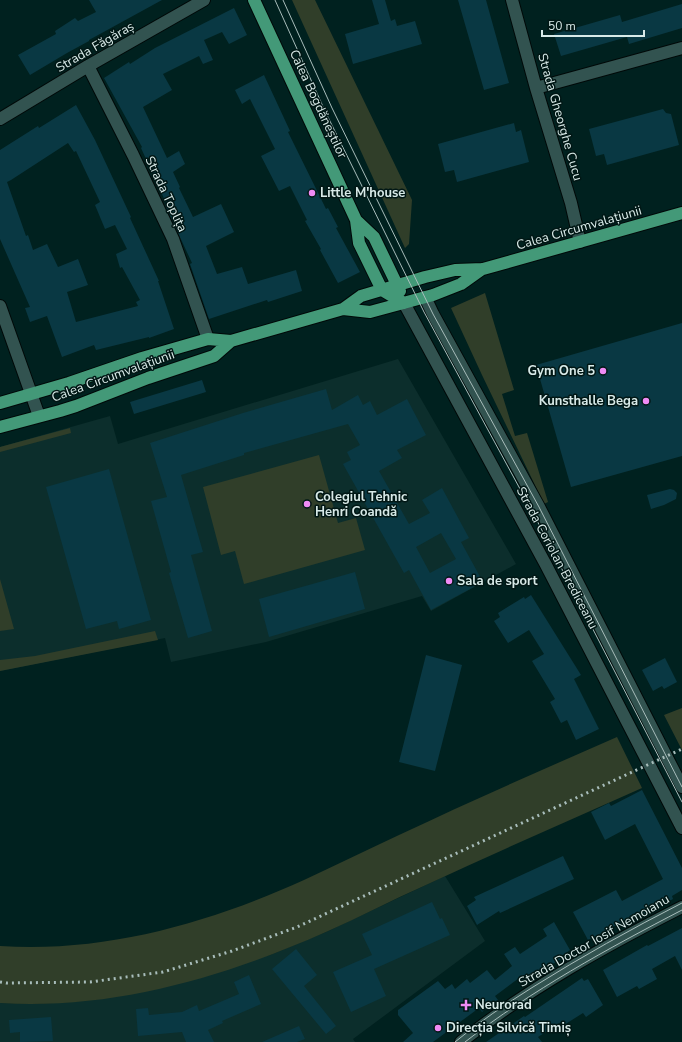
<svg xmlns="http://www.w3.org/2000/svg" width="682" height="1042" font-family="'Nunito Sans',sans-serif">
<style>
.built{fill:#0c2e2c}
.green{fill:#303e29}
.building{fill:#093843;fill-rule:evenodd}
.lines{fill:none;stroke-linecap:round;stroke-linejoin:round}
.minor-casing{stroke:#000908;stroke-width:14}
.major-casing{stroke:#000908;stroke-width:14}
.minor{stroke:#325350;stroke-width:12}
.major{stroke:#439978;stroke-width:12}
.tram{stroke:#a8bdbb;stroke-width:1}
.rail{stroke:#a8bdbb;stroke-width:3;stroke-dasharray:2 4;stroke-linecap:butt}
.poi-dot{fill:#f08bf5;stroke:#011715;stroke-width:1.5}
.labels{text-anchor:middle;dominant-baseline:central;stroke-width:3;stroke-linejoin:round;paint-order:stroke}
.street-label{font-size:13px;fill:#d8eae8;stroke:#011715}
.poi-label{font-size:13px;font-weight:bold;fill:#d8eae8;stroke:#011715;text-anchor:start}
</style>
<rect width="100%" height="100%" fill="#00211f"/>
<!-- built -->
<path class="built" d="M 398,359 L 516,564 L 431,611 L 422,596 L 266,642 L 171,662 L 165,638 L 0,671 L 0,447 L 110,416 L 118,444 Z
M 445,876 L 485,941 L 353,1039 L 355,1042 L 0,1042 L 0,1003 L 36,1004 L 70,1002 L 98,999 L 270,955 L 326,932 Z"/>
<!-- green -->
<path class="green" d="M 292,0 L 315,0 L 412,200 L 409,244 L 405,248 Z
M 485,293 L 514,390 L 502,394 L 515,436 L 527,433 L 548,502 L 544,504 L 482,375 L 451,308 Z
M 70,428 L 71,433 L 0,452 L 0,447 Z
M 319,455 L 338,523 L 356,518 L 365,550 L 244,584 L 235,551 L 221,555 L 203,487 Z
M 0,579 L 14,629 L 0,631 Z
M 155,631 L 158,640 L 0,671 L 0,660 L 35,656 Z
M 682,708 L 682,750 L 664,715 Z
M 617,737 L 642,788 C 570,820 497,852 426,885 C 392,900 360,917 326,932 C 224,977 113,1010 0,1003 L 0,946 C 105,953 209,923 304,880 C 336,865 367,850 399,835 C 471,801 544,769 617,737 Z"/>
<!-- building -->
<path class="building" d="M 89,0 L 162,0 L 89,40 L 89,41 L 67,53 L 30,75 L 18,55 L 56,34 L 55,31 L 75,18 L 78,21 L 96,12 Z
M 372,0 L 385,0 L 391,21 L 395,19 L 397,26 L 415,21 L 422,44 L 353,64 L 345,34 L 379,24 Z
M 458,0 L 486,0 L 509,83 L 484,90 Z
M 682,4 L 682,28 L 629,44 L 627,37 L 561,56 L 554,34 L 620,15 L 622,22 Z
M 234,8 L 247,35 L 229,44 L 222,32 L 204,40 L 213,60 L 203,64 L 199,56 L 163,74 L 172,90 L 143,107 L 167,158 L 179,151 L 185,164 L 173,172 L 180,187 L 179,188 L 193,217 L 221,204 L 234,232 L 206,246 L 217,274 L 242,267 L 248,284 L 296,270 L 302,291 L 268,302 L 267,300 L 209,319 L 190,264 L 192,263 L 165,205 L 167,205 L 141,148 L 142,147 L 104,78 L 129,62 L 130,64 L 155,48 Z
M 264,75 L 290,131 L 288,132 L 326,209 L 328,208 L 338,227 L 336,228 L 360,272 L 338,283 L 320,250 L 321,249 L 305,221 L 307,220 L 290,186 L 279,191 L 261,156 L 275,149 L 250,99 L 242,104 L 235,90 Z
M 76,105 L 95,140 L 131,217 L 130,218 L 159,281 L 158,281 L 174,329 L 149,338 L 149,337 L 96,350 L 94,345 L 62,357 L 47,316 L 30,322 L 25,308 L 30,307 L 0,239 L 0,150 L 38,126 L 39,128 ZM 68,143 L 74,152 L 76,151 L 100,202 L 95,205 L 105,229 L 115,225 L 127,249 L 116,254 L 120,268 L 122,267 L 140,300 L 136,302 L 138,306 L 76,322 L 67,292 L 88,285 L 78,259 L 58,267 L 47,244 L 33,250 L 28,235 L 26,236 L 7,182 L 11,180 Z
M 663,109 L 666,113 L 671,114 L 679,145 L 607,165 L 604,154 L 596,156 L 589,129 Z
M 514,123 L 516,132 L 521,130 L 529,162 L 457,182 L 454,170 L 445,172 L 438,144 Z
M 682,323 L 682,456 L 571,487 L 536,365 Z
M 202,380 L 206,392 L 134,414 L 130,402 Z
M 326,389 L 332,410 L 358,395 L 363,405 L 370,401 L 377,415 L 407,399 L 426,435 L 397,450 L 402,458 L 379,471 L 409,524 L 430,513 L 422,500 L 442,488 L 469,538 L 461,542 L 483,582 L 431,610 L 409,570 L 404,573 L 343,464 L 351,460 L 347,452 L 360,445 L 348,424 L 244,453 L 244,455 L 181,475 L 203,552 L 191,555 L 212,631 L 188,638 L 169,573 L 171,572 L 151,501 L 167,497 L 150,443 L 243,413 ZM 441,533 L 456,559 L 430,573 L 416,547 Z
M 109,469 L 151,620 L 119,629 L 117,621 L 86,629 L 46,487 Z
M 670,489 L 674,490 L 677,493 L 676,499 L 664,505 L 651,509 L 647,495 Z
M 355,572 L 365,609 L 269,637 L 259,599 Z
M 531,595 L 581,675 L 574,679 L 599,729 L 576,740 L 567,720 L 561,723 L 550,702 L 555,699 L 532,661 L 544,654 L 529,630 L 508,643 L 494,621 L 500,617 L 498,613 L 524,597 L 525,599 Z
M 426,655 L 462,665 L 435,771 L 399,762 Z
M 665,658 L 677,682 L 664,689 L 662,686 L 653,691 L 642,670 Z
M 642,790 L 682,868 L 682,890 L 672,896 L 673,899 L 641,916 L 639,913 L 588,940 L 573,912 L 616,890 L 622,901 L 663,879 L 635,824 L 605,840 L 591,812 L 609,803 L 611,806 Z
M 563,856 L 574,879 L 500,913 L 499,911 L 477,925 L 467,906 L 476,900 L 474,897 Z
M 432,902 L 440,919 L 442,918 L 450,935 L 374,969 L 386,996 L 351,1012 L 333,972 L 372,955 L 362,934 Z
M 554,922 L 570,950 L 560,957 L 561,959 L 533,976 L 532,975 L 521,981 L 519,978 L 495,996 L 498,1000 L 489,1007 L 482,1012 L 479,1008 L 433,1042 L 403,1042 L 413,1033 L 398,1015 L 398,1010 L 438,981 L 445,989 L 452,984 L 455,989 L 467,979 L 470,983 L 487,970 L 495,980 L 512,966 L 504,954 L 515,947 L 520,954 L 547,936 L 543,929 Z
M 682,928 L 682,970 L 675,956 L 652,969 L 657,979 L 639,989 L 637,986 L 617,997 L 603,970 L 647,945 L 648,946 Z
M 296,949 L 317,975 L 304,986 L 336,1026 L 326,1034 L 272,969 Z
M 249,975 L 261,1004 L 222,1021 L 223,1023 L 208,1030 L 214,1042 L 186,1042 L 182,1032 L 138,1036 L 136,1009 L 148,1008 L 149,1015 L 182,1012 L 197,1005 L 199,1011 L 239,994 L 234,982 Z
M 582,978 L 584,981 L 588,979 L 603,1005 L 586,1017 L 583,1013 L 564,1025 L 561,1022 L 538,1037 L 542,1042 L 486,1042 L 524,1016 L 525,1017 Z
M 51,1017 L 53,1041 L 20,1042 L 20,1032 L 10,1033 L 9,1020 Z
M 299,1026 L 305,1039 L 297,1042 L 262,1042 Z"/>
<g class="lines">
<!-- minor casing -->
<g class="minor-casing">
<path id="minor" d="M 512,0 L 536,88 L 571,203 L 580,242
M 88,66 L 133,155 L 173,239 L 208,339
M 536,88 L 682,48
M 0,119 L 88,66 L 204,0
M 425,297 L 433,314 L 539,507 L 682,787
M 404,303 L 546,565 L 682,828
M 0,306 L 39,416
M 461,1042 C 529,988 605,946 682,907"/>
</g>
<!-- major casing -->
<g class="major-casing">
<path id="major" d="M 254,0 L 356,220 L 359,243 L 382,290 L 404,303
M 356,220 L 374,237 L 400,291
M 343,309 L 370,312 L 433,295 L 461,284 L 482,269
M 0,403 L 69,383 L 142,358 L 208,339 L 231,341 L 343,309 L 361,296 L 425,277 L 455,270 L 483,269 L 682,213
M 0,427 L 60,411 L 76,406 L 148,378 L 214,356 L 231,341"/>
</g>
<!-- minor -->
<use href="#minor" class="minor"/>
<!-- major -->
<use href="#major" class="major"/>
<!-- tram -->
<path class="tram" d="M 275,0 L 325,111 L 424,312 L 532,511 L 682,802
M 283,0 L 332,108 L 433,314 L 539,507 L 682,787
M 455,1042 C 479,1022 506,1004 533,987 C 581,957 631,929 682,903
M 465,1042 C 532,990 607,949 682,910"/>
<!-- rail -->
<path class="rail" d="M 0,982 L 6,983 L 90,982 L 163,972 L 232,951 L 297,927 L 682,749"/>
</g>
<!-- markers -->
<g class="poi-dot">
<circle cx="312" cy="193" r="4"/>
<circle cx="603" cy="371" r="4"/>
<circle cx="646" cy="401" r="4"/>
<circle cx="307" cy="504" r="4"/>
<circle cx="449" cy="581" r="4"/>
<path d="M464 999h4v4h4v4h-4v4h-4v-4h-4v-4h4z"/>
<circle cx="438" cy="1028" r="4"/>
</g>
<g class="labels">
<!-- street labels -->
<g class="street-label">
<text transform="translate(95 47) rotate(-30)">Strada Făgăraș</text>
<text transform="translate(318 104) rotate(65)">Calea Bogdăneștilor</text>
<text transform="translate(560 117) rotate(74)">Strada Gheorghe Cucu</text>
<text transform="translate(166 194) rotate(65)">Strada Toplița</text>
<text transform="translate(579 228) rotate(-16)">Calea Circumvalațiunii</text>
<text transform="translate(113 376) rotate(-20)">Calea Circumvalațiunii</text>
<text transform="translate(557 558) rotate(62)">Strada Coriolan Brediceanu</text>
<text transform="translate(594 941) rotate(-30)">Strada Doctor Iosif Nemoianu</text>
</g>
<!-- poi labels -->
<g class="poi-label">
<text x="320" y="193">Little M'house</text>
<text x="595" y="371" text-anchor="end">Gym One 5</text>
<text x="638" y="401" text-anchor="end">Kunsthalle Bega</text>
<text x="315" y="497">Colegiul Tehnic<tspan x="315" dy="15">Henri Coandă</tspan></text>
<text x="457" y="581">Sala de sport</text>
<text x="475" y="1005">Neurorad</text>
<text x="446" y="1028">Direcția Silvică Timiș</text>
</g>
</g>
<!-- scale -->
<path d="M542 30v6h102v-6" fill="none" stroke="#d8eae8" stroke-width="2"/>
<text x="548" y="30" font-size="12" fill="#d8eae8" stroke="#011715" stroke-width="3" paint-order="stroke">50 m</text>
</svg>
